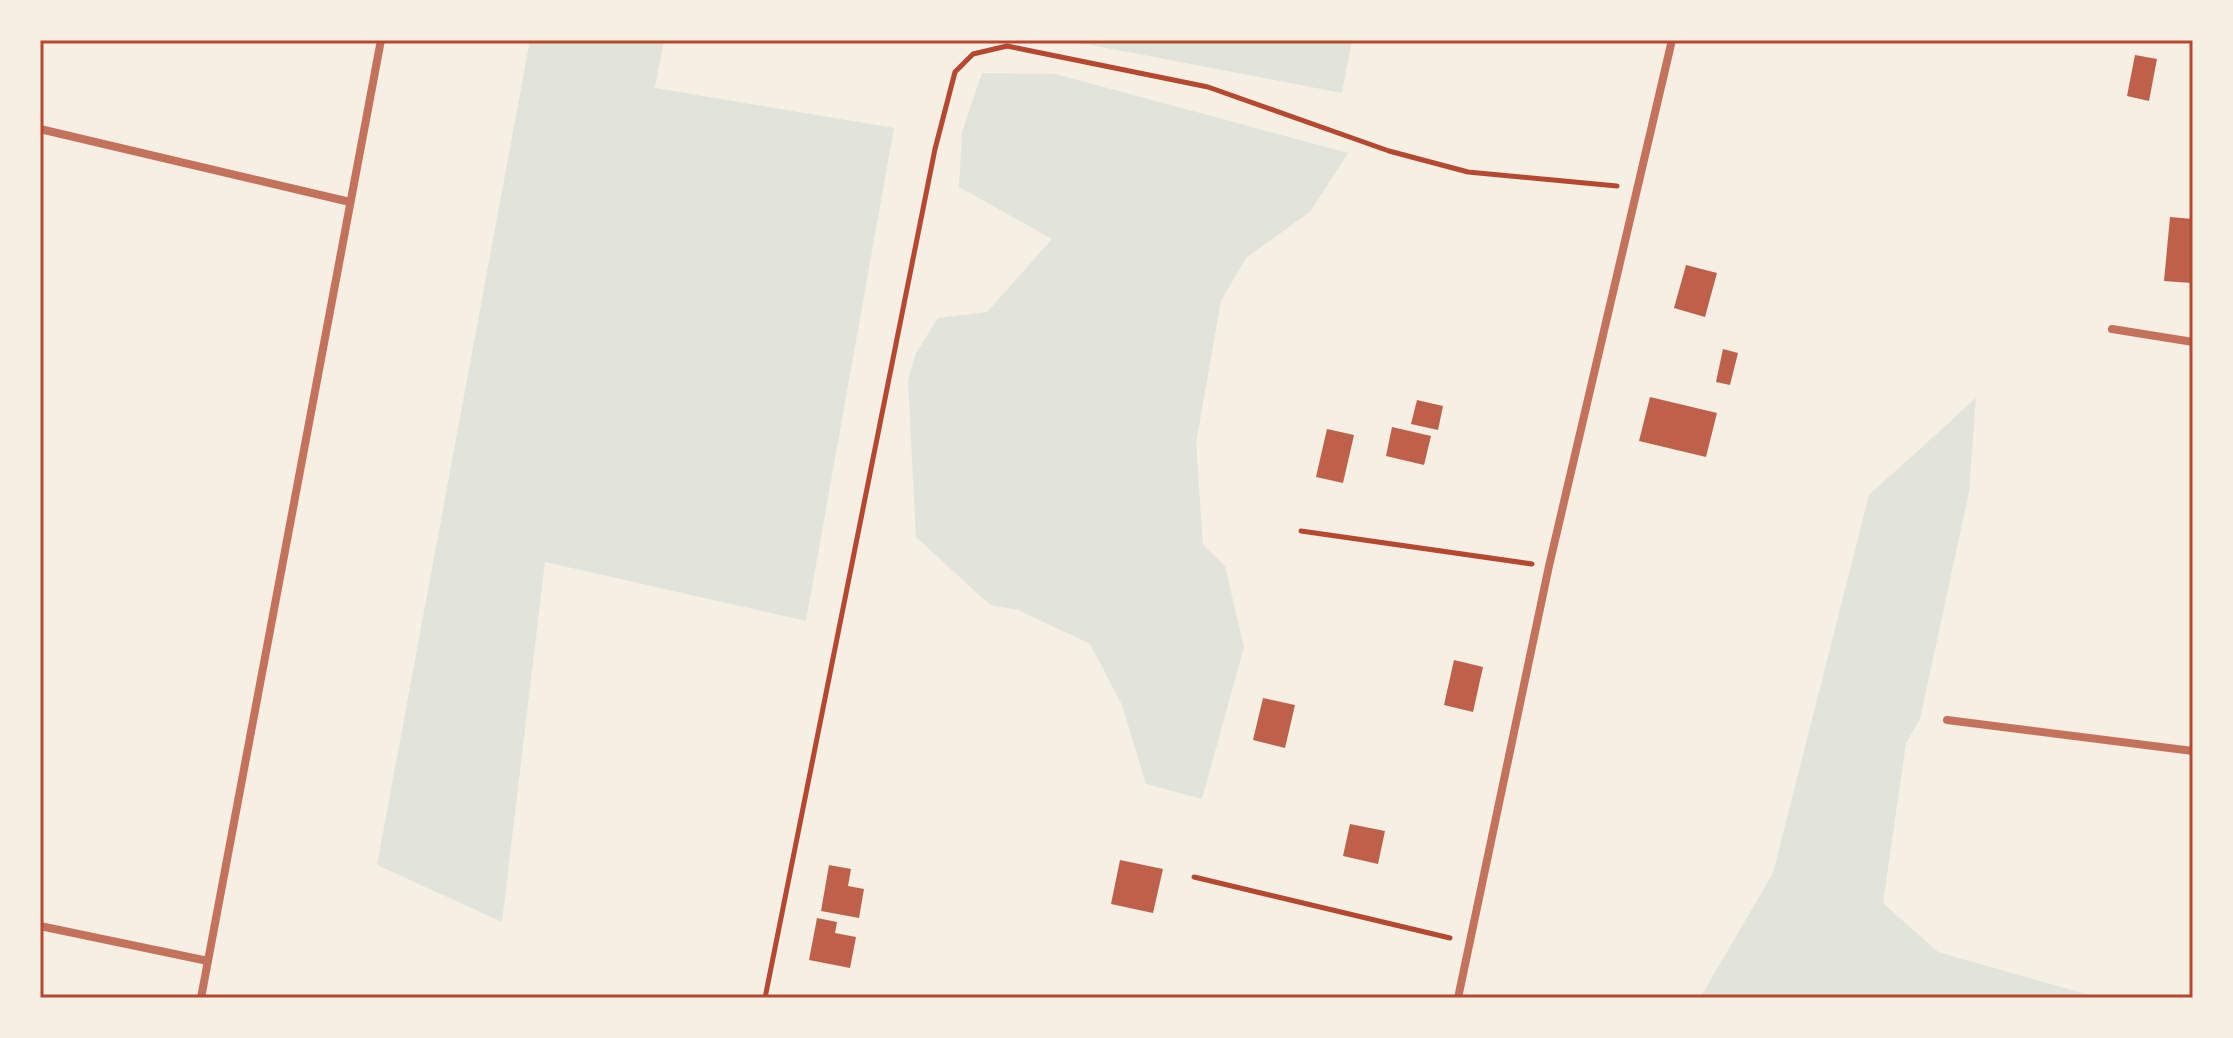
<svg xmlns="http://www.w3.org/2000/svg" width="2233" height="1038" font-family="Lato,sans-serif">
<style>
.green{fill:#e2e4dc}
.building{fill:#bf614a}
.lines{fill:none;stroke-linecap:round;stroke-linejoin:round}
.path{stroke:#b5482f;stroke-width:5}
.minor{stroke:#c5725c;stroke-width:8}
.neatline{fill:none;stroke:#b5482f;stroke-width:3}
</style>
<rect width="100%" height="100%" fill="#f6efe4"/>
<!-- green -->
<path class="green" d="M 530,40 L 664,40 L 655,88 L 894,128 L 806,621 L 545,562 L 502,922 L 377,865 Z
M 1065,40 L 1352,40 L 1342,93 Z
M 982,73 L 1056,74 L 1348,153 L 1310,212 L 1246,258 L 1221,301 L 1196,443 L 1203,545 L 1225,566 L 1244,647 L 1202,799 L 1146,784 L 1122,705 L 1090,644 L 1018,610 L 990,605 L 916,537 L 908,380 L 916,353 L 938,318 L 987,312 L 1052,239 L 959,187 L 962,132 Z
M 1976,398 L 1969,492 L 1920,719 L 1906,743 L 1883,903 L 1938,952 L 2100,998 L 1700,998 L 1773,873 L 1869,495 Z"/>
<!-- building -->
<path class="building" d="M 2135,55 L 2157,59 L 2149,101 L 2127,96 Z
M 2170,217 L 2193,219 L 2191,283 L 2164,281 Z
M 1686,265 L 1717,273 L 1705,317 L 1674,308 Z
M 1723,349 L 1738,353 L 1730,385 L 1716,382 Z
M 1650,397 L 1717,413 L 1706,457 L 1639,441 Z
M 1417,400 L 1443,406 L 1438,430 L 1411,424 Z
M 1392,427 L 1431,436 L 1424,465 L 1386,456 Z
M 1327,429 L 1354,435 L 1343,483 L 1316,477 Z
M 1454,660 L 1483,667 L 1473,712 L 1444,705 Z
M 1263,698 L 1295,705 L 1285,748 L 1253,740 Z
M 1350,824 L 1385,831 L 1378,864 L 1343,856 Z
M 1120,860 L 1163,869 L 1153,913 L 1111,904 Z
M 829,865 L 851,869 L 848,886 L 864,889 L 859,918 L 821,911 Z
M 817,918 L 837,922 L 835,933 L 856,937 L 850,968 L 809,960 Z"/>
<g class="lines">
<!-- path -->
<path class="path" d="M 1301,531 L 1532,564
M 1194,877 L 1450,938
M 765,998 L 935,149 L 955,72 L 973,54 L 1007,46 L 1208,87 L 1389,151 L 1468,172 L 1617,186"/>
<!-- minor -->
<path class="minor" d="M 40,129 L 350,202
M 2112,329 L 2193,342
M 1947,720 L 2193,751
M 40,926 L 208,961
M 201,998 L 381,40
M 1458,998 L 1549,566 L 1672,40"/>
</g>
<!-- border -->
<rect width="2233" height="1038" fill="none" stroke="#f6efe4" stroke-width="84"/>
<rect x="42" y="42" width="2149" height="954" class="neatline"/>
</svg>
